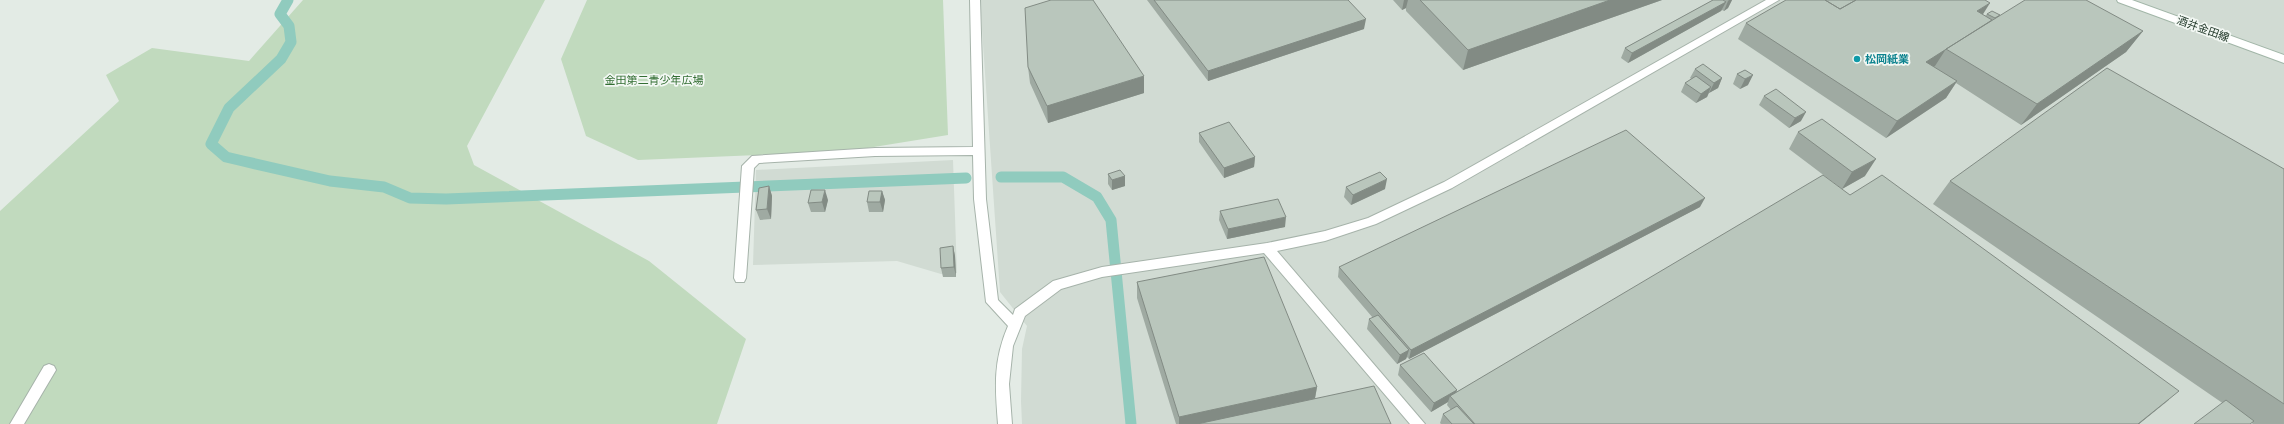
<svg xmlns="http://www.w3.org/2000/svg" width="2284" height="424" font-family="'Source Sans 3','Noto Sans JP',sans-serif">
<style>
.built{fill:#d1dbd3}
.green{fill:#c1dabe}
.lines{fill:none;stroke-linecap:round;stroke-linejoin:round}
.stream{stroke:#90cbbe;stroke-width:11}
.minor-casing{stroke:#a6b3aa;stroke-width:2}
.secondary-casing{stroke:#a2b6a8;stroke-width:2}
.minor{fill:#fff;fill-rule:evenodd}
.secondary{fill:#fff;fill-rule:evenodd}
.wall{fill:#9faaa2}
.shaded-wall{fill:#828b84}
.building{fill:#b9c6bc;stroke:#828b84}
.culture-dot{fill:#0f9aa8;stroke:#f3f8f4;stroke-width:1.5}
.labels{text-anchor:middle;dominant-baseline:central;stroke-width:3.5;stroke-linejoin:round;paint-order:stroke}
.street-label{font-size:11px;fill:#243b2c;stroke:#f3f8f4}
.culture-label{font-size:11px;font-weight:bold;fill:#0d838f;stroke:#f3f8f4;text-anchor:start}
.park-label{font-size:11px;fill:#336e33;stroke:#f3f8f4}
</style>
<rect width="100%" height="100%" fill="#e3ebe5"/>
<!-- built -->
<path class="built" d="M 980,0 L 2284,0 L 2284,424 L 1022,424 L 1021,401 L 1022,349 L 1027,326 L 1000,292 Z
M 953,160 L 957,273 L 941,274 L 897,261 L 753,265 L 756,170 Z"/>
<!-- green -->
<path class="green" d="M 303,0 L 545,0 L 467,146 L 474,165 L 649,261 L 746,339 L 717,424 L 0,424 L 0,211 L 119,101 L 106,75 L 152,48 L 249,61 Z
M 587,0 L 943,0 L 948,135 L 849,151 L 638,160 L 586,136 L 561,59 Z"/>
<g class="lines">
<!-- stream -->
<path class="stream" d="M 288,0 L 280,14 L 289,26 L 291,42 L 281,59 L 229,108 L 211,144 L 226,157 L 243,161 L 330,181 L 384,187 L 410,198 L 446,199 L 966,178
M 1001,177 L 1063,177 L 1097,197 L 1111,220 L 1131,424"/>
<!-- minor casing -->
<g class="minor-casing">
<path id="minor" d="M 970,0 L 980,0 L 986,199 L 998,300 L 1013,315 L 1015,309 L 1053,281 L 1102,267 L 1267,243 L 1325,231 L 1368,218 L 1444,182 L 1766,0 L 1779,0 L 1452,188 L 1376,224 L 1325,241 L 1277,251 L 1425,424 L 1410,424 L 1264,253 L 1102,277 L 1061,289 L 1025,316 L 1013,346 L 1009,384 L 1012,424 L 998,424 C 995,387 993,361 1008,326 L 986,302 L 974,199 L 973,155 L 875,156 L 759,163 L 754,168 L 746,278 L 744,282 L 736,282 L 734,278 L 742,166 L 752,156 L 875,148 L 973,147 Z
M 49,364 L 54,366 L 56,370 L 24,424 L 10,424 L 44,366 Z"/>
</g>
<!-- secondary casing -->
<g class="secondary-casing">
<path id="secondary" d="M 2117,0 L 2132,0 L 2284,55 L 2284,63 L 2118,2 Z"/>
</g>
<!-- minor -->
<use href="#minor" class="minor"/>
<!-- secondary -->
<use href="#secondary" class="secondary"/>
</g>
<!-- wall -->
<path class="wall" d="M 1147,0 L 1348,0 L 1364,29 L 1208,81 Z
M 1393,0 L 1662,0 L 1463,70 L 1406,11 L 1406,8 L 1402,10 Z
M 1713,0 L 1732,0 L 1728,8 L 1724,11 L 1722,10 L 1721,11 L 1628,63 L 1621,58 L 1625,48 Z
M 1987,14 L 2143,31 L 2126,52 L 2021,125 L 1956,83 L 1946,98 L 1886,138 L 1738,39 L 1746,23 L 1983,15 L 1985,16 Z
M 1028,67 L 1144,93 L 1048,123 L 1030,83 Z
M 1695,69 L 1722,78 L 1718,88 L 1709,93 L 1707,97 L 1696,103 L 1681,92 L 1685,83 L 1691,79 L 1690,78 Z
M 1745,70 L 1748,85 L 1740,89 L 1733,84 L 1737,74 Z
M 1764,96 L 1801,121 L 1789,128 L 1759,105 Z
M 1798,132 L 1865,176 L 1842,189 L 1789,149 Z
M 1199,133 L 1255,157 L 1254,167 L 1224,178 L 1199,142 Z
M 2284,169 L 2284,424 L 2253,424 L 1933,204 L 1950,181 Z
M 1108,174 L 1125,176 L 1125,186 L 1112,190 L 1108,184 Z
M 769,186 L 772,196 L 771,219 L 760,220 L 756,210 Z
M 1346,187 L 1385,189 L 1351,205 L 1344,197 Z
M 882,191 L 885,200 L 883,212 L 869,212 L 867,202 Z
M 1850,195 L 2169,400 L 2139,424 L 1441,424 L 1440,423 L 1443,414 L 1451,410 L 1447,405 L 1448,402 L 1431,412 L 1398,375 L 1400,365 L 1457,390 L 1456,392 Z
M 828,200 L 825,212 L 811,212 L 808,203 Z
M 1700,207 L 1409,359 L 1407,357 L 1406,359 L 1397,364 L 1367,329 L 1369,319 L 1373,318 L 1338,277 L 1339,267 Z
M 1220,211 L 1285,227 L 1227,239 L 1219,220 Z
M 953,246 L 955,256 L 956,277 L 943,277 L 941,268 Z
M 1137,282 L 1317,387 L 1315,399 L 1391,424 L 1176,424 L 1137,298 Z"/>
<!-- shaded-wall -->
<path class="shaded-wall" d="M 1404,0 L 1408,0 L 1406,8 L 1402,10 Z
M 1610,0 L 1662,0 L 1463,70 L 1468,50 Z
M 1729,0 L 1732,0 L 1728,8 L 1724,11 L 1728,1 Z
M 1726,2 L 1721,11 L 1628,63 L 1632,53 Z
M 1990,3 L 1980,19 L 1977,11 Z
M 1366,19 L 1364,29 L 1208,81 L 1208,71 Z
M 2143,31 L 2126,52 L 2021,125 L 2037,104 Z
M 1946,49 L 1935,66 L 1915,79 L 1926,62 Z
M 1753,75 L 1748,85 L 1740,89 L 1745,79 Z
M 1144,76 L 1144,93 L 1048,123 L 1047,106 Z
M 1722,78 L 1718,88 L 1709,93 L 1714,83 Z
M 1957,81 L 1946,98 L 1886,138 L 1897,121 Z
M 1711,87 L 1707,97 L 1696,103 L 1701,94 Z
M 1806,112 L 1801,121 L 1789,128 L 1795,118 Z
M 1255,157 L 1254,167 L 1224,178 L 1224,168 Z
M 1876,159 L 1865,176 L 1842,189 L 1852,172 Z
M 1125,176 L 1125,186 L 1112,190 L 1112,180 Z
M 1387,179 L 1385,189 L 1351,205 L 1353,195 Z
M 769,186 L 772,196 L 771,219 L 767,209 Z
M 825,190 L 828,200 L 825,212 L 822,202 Z
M 882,191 L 885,200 L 883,212 L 880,202 Z
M 1705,198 L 1700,207 L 1409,359 L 1411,350 Z
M 1286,217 L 1285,227 L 1227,239 L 1228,229 Z
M 953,246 L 955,256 L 956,277 L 954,267 Z
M 1409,350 L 1406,359 L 1397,364 L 1400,355 Z
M 1317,387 L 1314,403 L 1216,424 L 1179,424 L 1179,417 Z
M 1457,390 L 1454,399 L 1450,396 L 1448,402 L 1431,412 L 1434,403 Z
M 2179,391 L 2139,424 L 2138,424 Z"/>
<!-- building -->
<path class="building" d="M 1051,0 L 1093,0 L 1144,76 L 1047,106 L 1028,67 L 1025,8 Z
M 1154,0 L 1348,0 L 1366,19 L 1208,71 Z
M 1420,0 L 1610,0 L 1468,50 Z
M 1713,0 L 1723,0 L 1726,2 L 1632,53 L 1625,48 Z
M 1786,0 L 1825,0 L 1840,9 L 1856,0 L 1985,0 L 1990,3 L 1977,11 L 1992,20 L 1926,62 L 1957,81 L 1897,121 L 1746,23 Z
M 1825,0 L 1856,0 L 1840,9 Z
M 2025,0 L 2086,0 L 2143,31 L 2037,104 L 1946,49 Z
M 1992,11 L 2000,15 L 1995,18 L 1987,14 Z
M 1703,64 L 1722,78 L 1714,83 L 1695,69 Z
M 2107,68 L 2284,169 L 2284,404 L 1950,181 Z
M 1745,70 L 1753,75 L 1745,79 L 1737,74 Z
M 1696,76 L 1711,87 L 1701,94 L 1685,83 Z
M 1776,89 L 1806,112 L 1795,118 L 1764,96 Z
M 1822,119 L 1876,159 L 1852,172 L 1798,132 Z
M 1229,122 L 1255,157 L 1224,168 L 1199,133 Z
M 1626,130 L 1705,198 L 1411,350 L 1339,267 Z
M 1120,170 L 1125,176 L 1112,180 L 1108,174 Z
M 1380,172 L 1387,179 L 1353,195 L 1346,187 Z
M 1823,175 L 1850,195 L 1882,175 L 2179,391 L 2138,424 L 1475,424 L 1450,396 Z
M 769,186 L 767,209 L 756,210 L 759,188 Z
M 811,190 L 825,190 L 822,202 L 808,203 Z
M 869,191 L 882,191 L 880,202 L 867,202 Z
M 1278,199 L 1286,217 L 1228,229 L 1220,211 Z
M 953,246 L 954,267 L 941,268 L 940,248 Z
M 1264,257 L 1317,387 L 1179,417 L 1137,282 Z
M 1378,315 L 1409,350 L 1400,355 L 1369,319 Z
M 1424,353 L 1457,390 L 1434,403 L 1400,365 Z
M 1374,386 L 1391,424 L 1197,424 Z
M 2226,400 L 2254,421 L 2250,424 L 2194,424 Z
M 1457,406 L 1474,424 L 1452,424 L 1443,414 Z"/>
<!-- markers -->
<circle class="culture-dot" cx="1857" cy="59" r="4"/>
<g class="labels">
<!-- street labels -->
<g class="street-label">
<text transform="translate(2203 29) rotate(20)">酒井金田線</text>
</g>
<!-- culture labels -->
<g class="culture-label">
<text x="1865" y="59">松岡紙業</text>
</g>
<!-- park labels -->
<g class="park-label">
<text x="654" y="80">金田第二青少年広場</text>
</g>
</g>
</svg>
